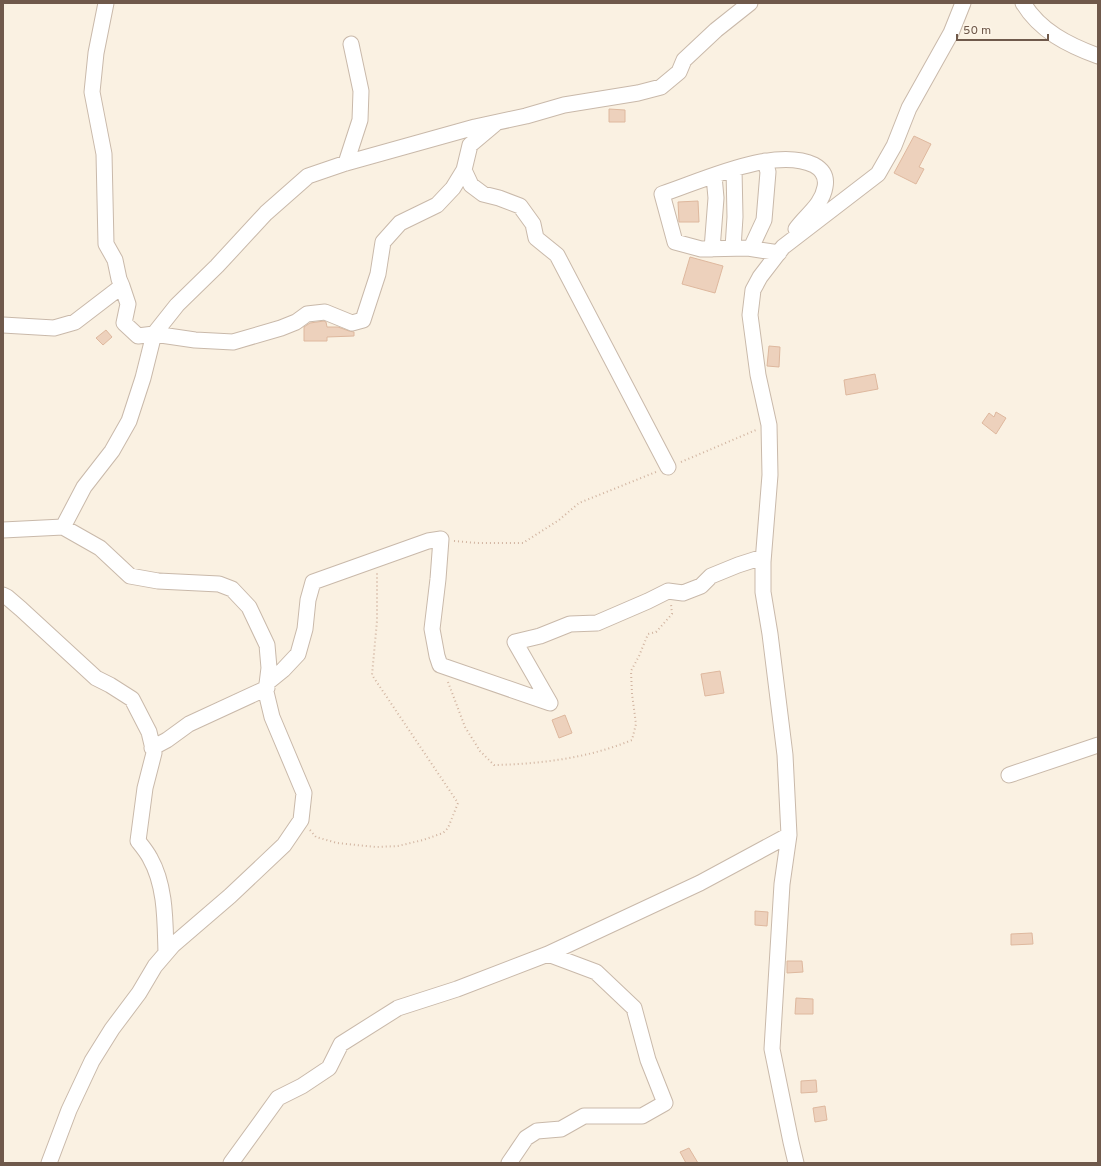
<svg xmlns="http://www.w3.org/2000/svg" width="1101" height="1166" font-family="Overpass,sans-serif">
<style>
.building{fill:#edd1bc;stroke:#deb89e}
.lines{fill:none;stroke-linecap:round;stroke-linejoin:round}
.minor-casing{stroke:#c9b9aa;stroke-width:17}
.path{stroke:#d1b4a0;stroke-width:2;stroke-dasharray:1 3;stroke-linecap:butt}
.minor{stroke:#fff;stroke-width:15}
</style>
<rect width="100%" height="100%" fill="#faf1e2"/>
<!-- building -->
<path class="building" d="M 609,109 L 625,110 L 625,122 L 609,122 Z
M 914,136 L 931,144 L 919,167 L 924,169 L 916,184 L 894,173 Z
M 698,201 L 699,222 L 679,222 L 678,202 Z
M 690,257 L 723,266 L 715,293 L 682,284 Z
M 324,321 L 326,322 L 327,327 L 338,327 L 349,331 L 354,332 L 354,336 L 327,337 L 327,341 L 304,341 L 304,327 L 310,323 Z
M 106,330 L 112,337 L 103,345 L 96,338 Z
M 769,346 L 780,347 L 779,367 L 767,366 Z
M 875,374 L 878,389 L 846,395 L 844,380 Z
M 996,412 L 1006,418 L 996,434 L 982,423 L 989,413 L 994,417 Z
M 720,671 L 724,693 L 705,696 L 701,674 Z
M 565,715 L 572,733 L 559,738 L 552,720 Z
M 755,911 L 768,912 L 767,926 L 755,925 Z
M 1032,933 L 1033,944 L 1011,945 L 1011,934 Z
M 787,961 L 802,961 L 803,972 L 787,973 Z
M 796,998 L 813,999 L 813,1014 L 795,1014 Z
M 816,1080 L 817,1092 L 801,1093 L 801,1081 Z
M 825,1106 L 827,1120 L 815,1122 L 813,1108 Z
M 689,1148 L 698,1163 L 686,1163 L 680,1152 Z"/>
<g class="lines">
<!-- minor casing -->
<g class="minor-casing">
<path id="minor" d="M 106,3 L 96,53 L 92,92 L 104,154 L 106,244 L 115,260 L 119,279 L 122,286
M 1023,3 C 1040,31 1068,45 1098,56
M 346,163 L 360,120 L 361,91 L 351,44
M 464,170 L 471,185 L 483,194 L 499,198 L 520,206 L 533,224 L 536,238 L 557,255 L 668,467
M 733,248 L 735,217 L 734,169
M 751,248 L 764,220 L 768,172 L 765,161
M 712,249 L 716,198 L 714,176
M 779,253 L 748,248 L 701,249 L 675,242 L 662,194 C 702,181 774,146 814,165 C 823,170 827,177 825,187 C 822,205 806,215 796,229
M 3,325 L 54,328 L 75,322 L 122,286 L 128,304 L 124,323 L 138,336 L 154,334 L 177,305 L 217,266 L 266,213 L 308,176 L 346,163 L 475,127 L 526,116 L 564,105 L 638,93 L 661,87 L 679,72 L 684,60 L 716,30 L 750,3
M 3,530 L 63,527 L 84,487 L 112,451 L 129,421 L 143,378 L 154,334 L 195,340 L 233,342 L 281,328 L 296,322 L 307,314 L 325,312 L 352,323 L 363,320 L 378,274 L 383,242 L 400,223 L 437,205 L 453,188 L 464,170 L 470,145 L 495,124
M 3,595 L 7,597 L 21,609 L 96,678 L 110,685 L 132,699 L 149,732 L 154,753 L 145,788 L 138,841 C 142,846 147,852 150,858 C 166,886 165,922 166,953
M 267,683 L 283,670 L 298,654 L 305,629 L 308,600 L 313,582 L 428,541 L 441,539 L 438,579 L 432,629 L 437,656 L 440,665 L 550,703 L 515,642 L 540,636 L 570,624 L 597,623 L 648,601 L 668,591 L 683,593 L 701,586 L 711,576 L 738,565 L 763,557
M 152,748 L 167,740 L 189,724 L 267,688
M 1009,775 L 1098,745
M 49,1163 L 69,1110 L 92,1061 L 112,1029 L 139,993 L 155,966 L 173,945 L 230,896 L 284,845 L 301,820 L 304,793 L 272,717 L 266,692 L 269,668 L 267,645 L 249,607 L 232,589 L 219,584 L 158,581 L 130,576 L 100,548 L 63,527
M 231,1163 L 278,1098 L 302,1086 L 329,1068 L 341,1044 L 398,1008 L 457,989 L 548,954
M 509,1163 L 526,1138 L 537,1131 L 561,1129 L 584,1116 L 642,1116 L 665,1103 L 648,1060 L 634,1008 L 596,972 L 548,954 L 700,883 L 789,835
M 796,1163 L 791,1142 L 772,1049 L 782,884 L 789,835 L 785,755 L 770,634 L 763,592 L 763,562 L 770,475 L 769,425 L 758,375 L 750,315 L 753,290 L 760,277 L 783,247 L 878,174 L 894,146 L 909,108 L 951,33 L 963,3"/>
</g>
<!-- path -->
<path class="path" d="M 681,462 L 756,430
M 454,541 L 477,543 L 523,543 L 559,520 L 579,503 L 656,472
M 448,682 L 465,727 L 480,751 L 494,765 C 540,764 589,758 632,740 L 636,724 L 632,694 L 631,671 L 639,656 L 648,634 L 656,632 L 672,614 L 671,604
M 310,830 L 316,837 L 337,843 L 376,847 L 398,846 L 423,840 L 443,833 L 448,828 L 458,803 L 372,675 L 377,621 L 377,573"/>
<!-- minor -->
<use href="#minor" class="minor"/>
</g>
<!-- border -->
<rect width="1101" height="1166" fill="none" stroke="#6f594b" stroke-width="8"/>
<!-- scale -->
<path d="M957 34v6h91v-6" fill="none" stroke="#6f594b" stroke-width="2"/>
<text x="963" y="34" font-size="12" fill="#6f594b" stroke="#fdf5e8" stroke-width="3" paint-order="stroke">50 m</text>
</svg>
